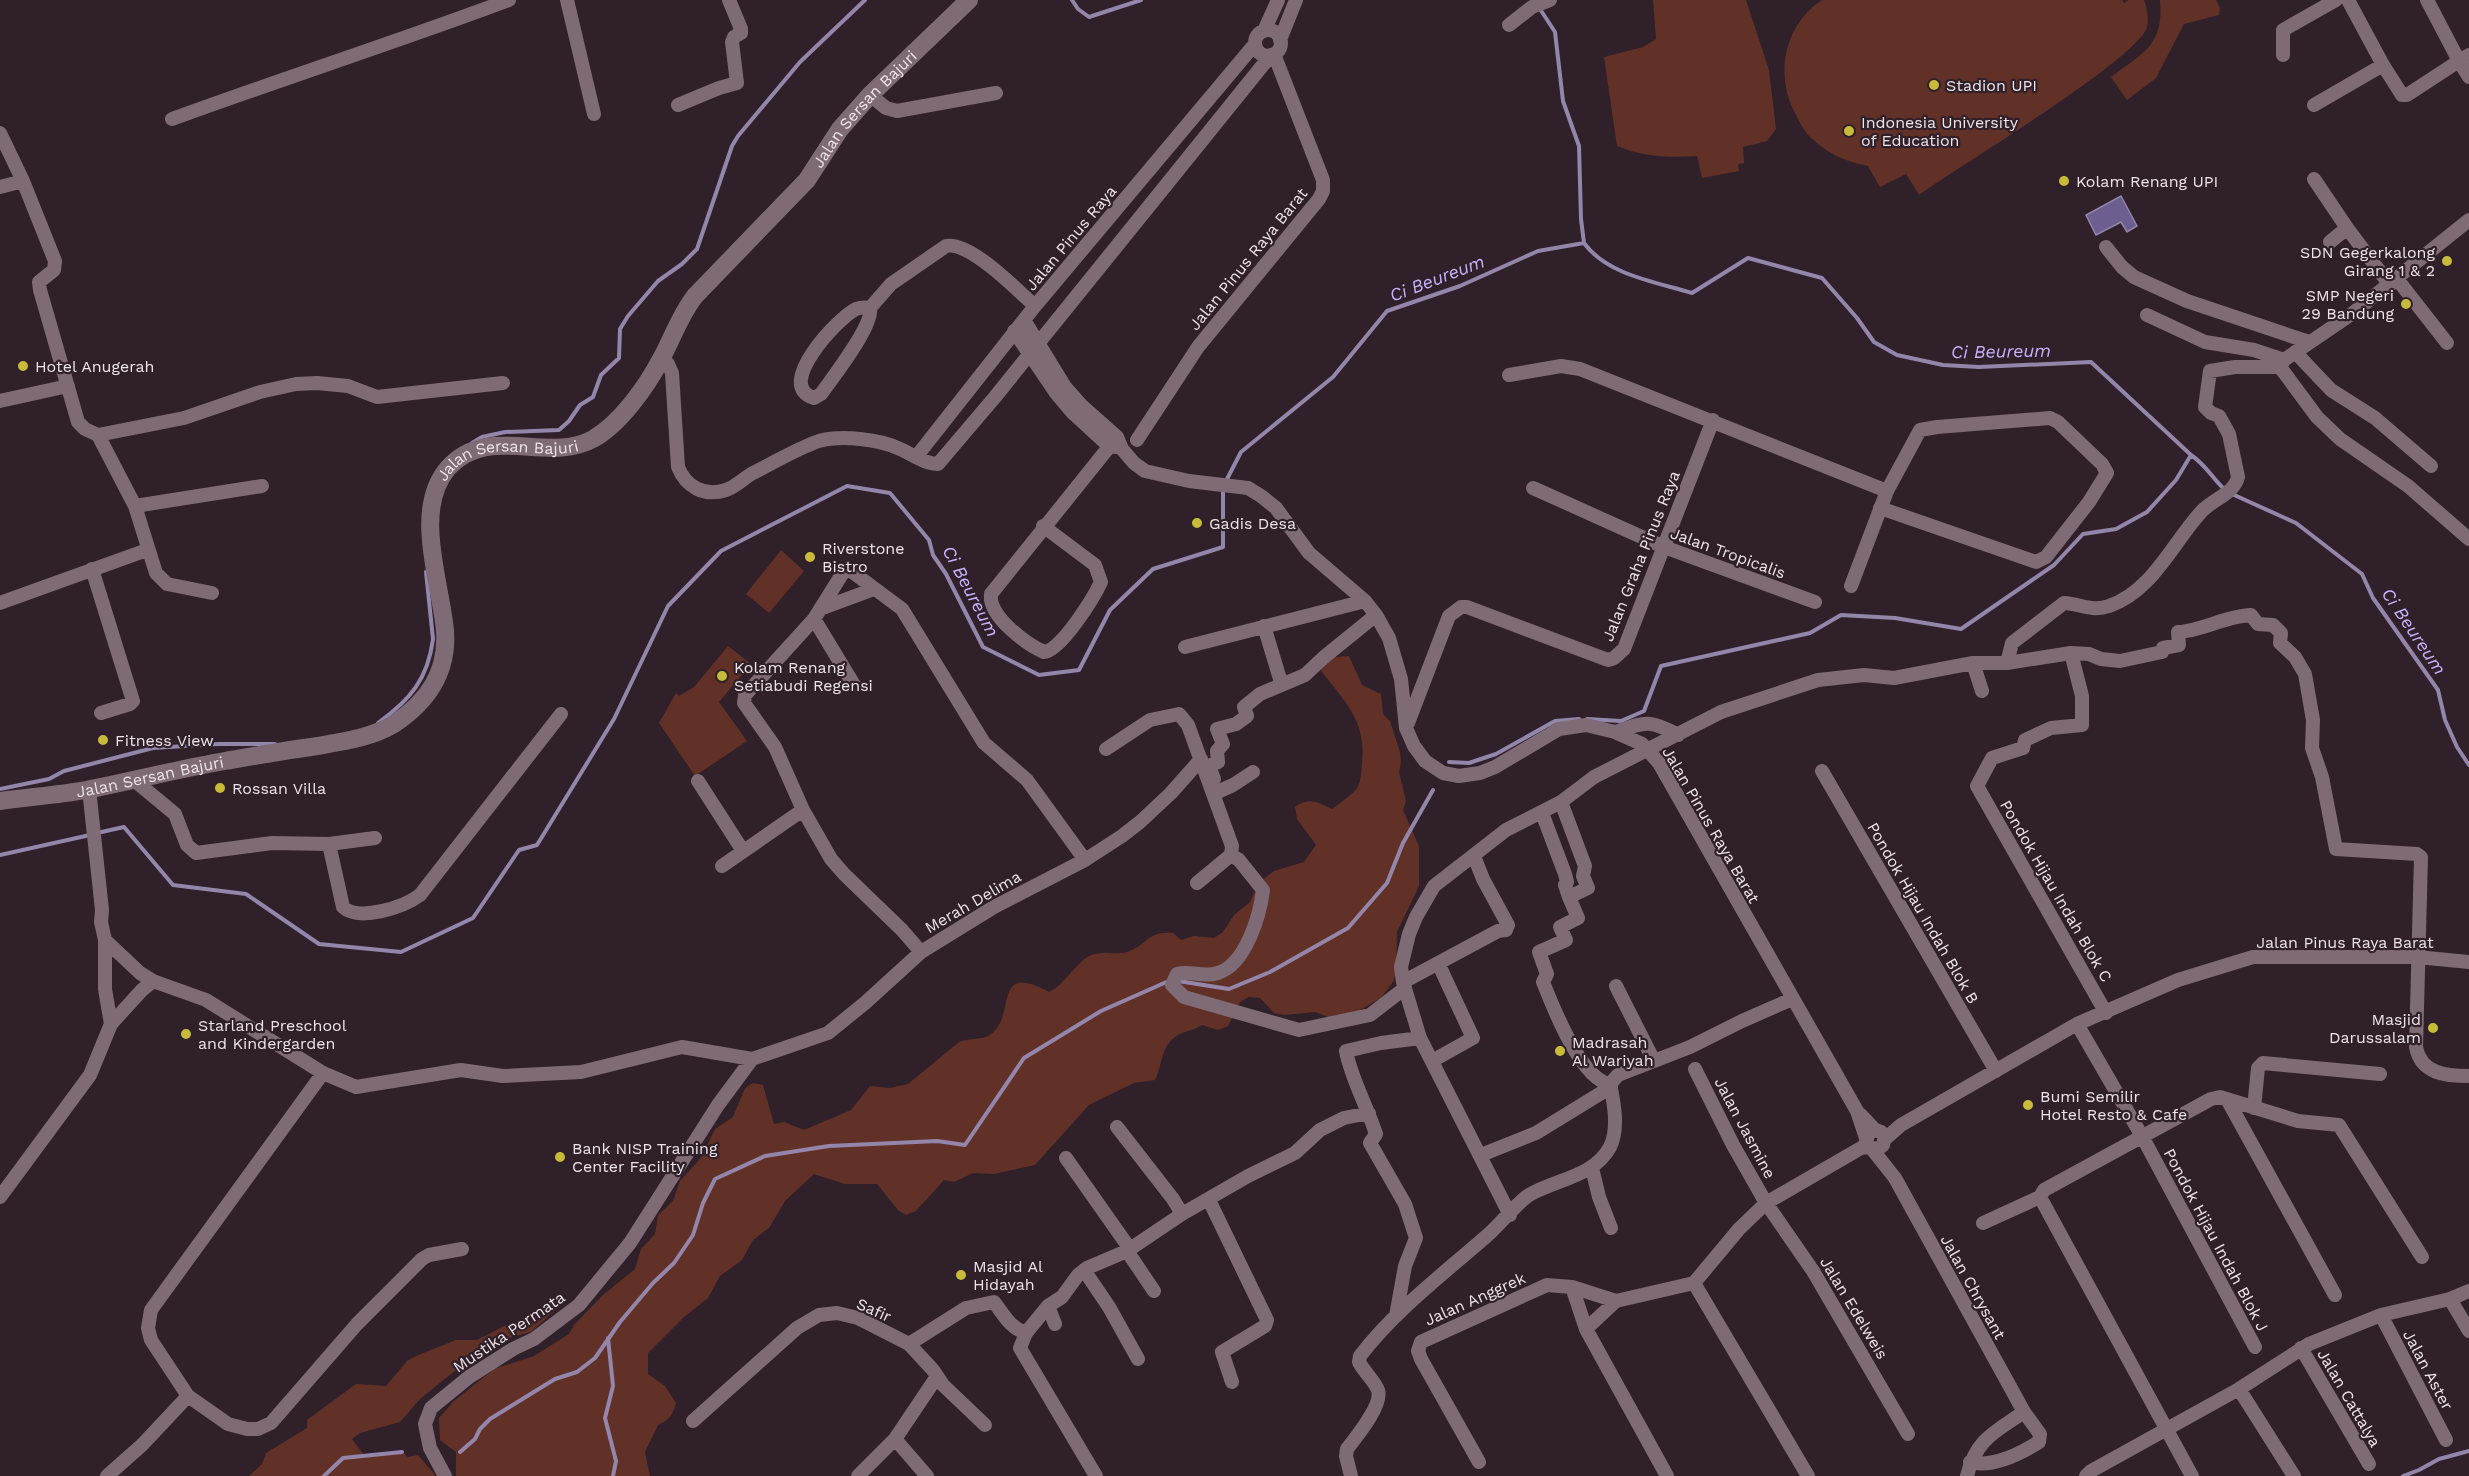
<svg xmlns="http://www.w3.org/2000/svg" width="2469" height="1476" font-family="'Work Sans',sans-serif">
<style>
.green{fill:#613128}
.water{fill:#6d5e90;stroke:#9486ab;stroke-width:1.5}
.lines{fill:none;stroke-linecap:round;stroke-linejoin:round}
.stream{stroke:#9486ab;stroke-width:4}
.street{stroke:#7e6b75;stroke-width:14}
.secondary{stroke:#7e6b75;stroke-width:18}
.poi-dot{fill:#c8bb3b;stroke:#302029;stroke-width:2}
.labels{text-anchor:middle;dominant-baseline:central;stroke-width:4.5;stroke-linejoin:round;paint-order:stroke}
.poi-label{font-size:16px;fill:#eee3e9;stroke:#302029;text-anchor:start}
.street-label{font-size:16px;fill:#eee3e9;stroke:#302029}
.water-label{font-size:18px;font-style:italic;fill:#c7b1fd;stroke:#302029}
</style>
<rect width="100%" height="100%" fill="#302029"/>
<!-- green -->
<path class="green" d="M 1653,0 L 1746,0 L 1769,70 L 1776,129 L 1767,141 L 1743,147 L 1744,163 L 1738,164 L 1739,171 L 1702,178 L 1697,156 C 1669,158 1644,157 1617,146 L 1604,57 L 1643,47 L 1656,39 Z
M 1822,0 L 2122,0 L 2124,3 L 2129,0 L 2144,0 C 2147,8 2149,19 2147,27 C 2138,59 1956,168 1919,195 L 1906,174 L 1880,187 L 1868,166 C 1841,160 1828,154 1808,135 C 1803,129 1799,121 1796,115 C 1774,76 1784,25 1822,0 Z
M 2160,0 L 2216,0 L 2220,8 L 2219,15 L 2184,24 L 2156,78 L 2127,100 L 2111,77 C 2144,52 2164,45 2160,0 Z
M 781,550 L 804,571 L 769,613 L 746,594 Z
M 728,646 L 751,664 L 719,702 L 747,741 L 695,776 L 659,723 L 676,693 L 679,696 L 694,687 Z
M 1349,656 L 1362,685 L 1381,694 L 1383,714 L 1390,721 L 1400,752 L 1401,762 L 1399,772 L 1406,801 L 1403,810 L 1419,846 L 1419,886 L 1397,932 L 1396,973 L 1393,982 L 1381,998 L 1344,1019 L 1334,1019 L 1315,1012 L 1284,1015 L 1274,1013 L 1260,998 L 1249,997 L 1240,1002 L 1228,1026 L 1218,1030 L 1202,1025 C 1194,1031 1182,1031 1175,1037 C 1160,1048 1163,1065 1155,1080 L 1134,1083 L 1089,1105 L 1035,1165 L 994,1174 L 973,1173 L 954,1182 L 944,1180 L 916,1211 L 906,1215 L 898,1210 L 877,1184 L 845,1184 L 814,1174 L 785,1201 L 769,1228 L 753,1240 L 742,1260 L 720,1276 L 708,1298 L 684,1317 L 648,1353 L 648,1374 L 665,1386 L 676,1403 C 673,1415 669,1420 658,1425 L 645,1452 L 650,1476 L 456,1476 L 456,1452 L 440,1440 L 439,1418 L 453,1402 L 494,1369 L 534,1356 L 569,1334 L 574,1325 L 603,1295 L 635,1269 L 641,1249 L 655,1234 L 658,1215 L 673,1201 L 680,1181 L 701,1158 L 715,1129 L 733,1117 L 745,1088 L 753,1083 L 763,1085 L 774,1124 L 784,1122 L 804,1130 L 851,1110 L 870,1086 L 890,1088 L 908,1084 L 959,1042 C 968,1038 983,1040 990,1035 C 1018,1015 991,961 1049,992 C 1065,984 1072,968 1086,958 C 1099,949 1114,956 1127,952 C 1147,946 1146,931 1173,933 L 1181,940 L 1194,936 L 1214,938 L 1223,932 L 1234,915 L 1250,902 L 1259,883 L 1274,871 L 1304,862 L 1316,845 L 1297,819 L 1295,807 C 1309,797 1317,802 1332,809 C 1340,803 1351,796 1357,788 C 1362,780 1361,771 1362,762 C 1367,720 1343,700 1319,668 L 1323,658 Z
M 551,1303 L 562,1304 L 531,1332 L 501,1340 L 451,1374 L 420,1399 L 400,1422 L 360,1433 L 352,1439 L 364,1455 L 392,1455 L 402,1452 L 408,1457 L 418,1455 L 436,1476 L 249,1476 L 262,1464 L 266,1453 L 307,1428 L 307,1420 L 356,1384 L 386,1386 L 407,1361 L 416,1356 L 456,1340 L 477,1340 L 506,1325 L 527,1324 Z"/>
<!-- water -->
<path class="water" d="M 2121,196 L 2137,226 L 2127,232 L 2121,222 L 2096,235 L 2086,215 Z"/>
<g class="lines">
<!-- stream -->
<path class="stream" d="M 1072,0 L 1078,9 L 1089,17 L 1141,0
M 1540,9 L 1555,32 L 1563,101 L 1579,146 L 1581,219 L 1584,243
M 472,443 L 482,437 L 505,432 L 559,430 L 569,421 L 580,405 L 593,397 L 601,375 L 619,358 L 620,329 L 628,316 L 658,281 L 682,264 L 697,249 L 732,146 L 738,136 L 800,62 L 865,0
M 1226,481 L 1241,452 L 1333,377 L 1387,311 L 1460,286 L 1538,251 L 1584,243 C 1607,275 1656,282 1692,293 L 1748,258 L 1822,278 L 1857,318 L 1874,342 L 1897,355 L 1943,365 L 1979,367 L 2091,362 L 2191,455
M 2232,494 L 2296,523 L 2362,574 L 2373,598 L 2438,690 L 2445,720 L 2457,747 L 2469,765
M 1587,719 L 1621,721 L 1644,711 L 1661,666 L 1810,633 L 1841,615 L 1895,618 L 1961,629 L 2054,565 L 2083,534 L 2116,529 L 2147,512 L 2176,480 L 2191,455 C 2207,466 2211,477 2225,490
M 378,723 C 410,700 428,679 433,639 L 426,572
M 1449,762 L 1469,763 L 1496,754 L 1555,721 L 1579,719
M 0,789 L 49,779 L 64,771 L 153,748 L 218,744 L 275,744
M 97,833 L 124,827 L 173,885 L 246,894 L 319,944 L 401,952 L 473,918 L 519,850 L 537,845 L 614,719 L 668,606 L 721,551 L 847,486 L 890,493 L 929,540 L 933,555 L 946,574 L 983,647 L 1039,675 L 1079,670 L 1110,610 L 1153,569 L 1223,547 L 1223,488
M 0,855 L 90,835
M 1178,981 L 1229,989 L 1270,972 L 1348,928 L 1387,883 L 1403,843 L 1433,790
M 608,1338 L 613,1386 L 605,1418 L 616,1461 L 613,1476
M 460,1452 L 475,1439 L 480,1429 L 490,1419 L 555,1379 L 577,1372 L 595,1358 L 620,1322 L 653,1283 L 674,1263 L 693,1235 L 703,1203 L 715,1179 L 765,1156 L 829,1146 L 937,1141 L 965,1145 L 1024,1058 L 1101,1011 L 1171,980
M 324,1476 L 343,1458 L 402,1452
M 2403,1476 L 2419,1470 L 2439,1459 L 2469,1451"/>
<!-- street -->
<path class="street" d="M 567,0 L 594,114
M 2348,0 L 2383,65 L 2402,95 L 2407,95 L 2459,61 L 2469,77
M 2427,0 L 2459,61 L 2469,55
M 1509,25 L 1532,7 L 1550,0
M1255 43a13 13 0 1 1 26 0a13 13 0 1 1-26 0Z
M 1264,31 L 1278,0
M 1280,40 L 1296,0
M 2283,55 L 2283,30 L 2336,0
M 870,95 L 886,108 L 897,111 L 996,93
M 678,105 L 719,88 L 737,83 L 732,42 L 734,37 L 741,33 L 741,29 L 729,0
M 2314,105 L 2383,65
M 172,119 C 284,78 397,42 509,0
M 0,133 L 23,181 L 55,261 L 54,270 L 39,282 L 40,290 L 78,422 L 85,429 L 98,435 L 135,506 L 156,573 L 167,584 L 212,593
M 2314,179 L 2347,228
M 0,187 L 23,181
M 2330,242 L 2347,228 L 2390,285
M 2106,247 L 2122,267 L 2134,277 L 2187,301 L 2309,342
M 2397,279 L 2447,343
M 870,308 C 865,307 861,307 856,309 C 839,317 773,386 814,398 L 821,394 C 833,377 874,325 870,308 L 891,284 L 946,246 C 970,241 1017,290 1035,306
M 2147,315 L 2205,342 L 2254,350 L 2284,360
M 1024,320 L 1065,387 L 1081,405 L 1117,437 L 1122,449 L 1134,463 L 1145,471 L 1189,481 L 1248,488 L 1261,496 L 1276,508 L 1309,553 L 1365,601 L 1376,615 L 1389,638 L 1401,679 L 1406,728 L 1414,746 L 1425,761 L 1443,773 L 1459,776 L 1480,773 L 1495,767 L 1559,729 L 1586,725 L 1615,732 L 1642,744 L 1659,763 L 1857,1111 L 1866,1138
M 1014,331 L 1056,393 L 1072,412 L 1109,446 L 1116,447
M 2295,352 L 2331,390 L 2375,418 L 2431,466
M 662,358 L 668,364 L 672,373 L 678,467 C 686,487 704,497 726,490 C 735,487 744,478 753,473 C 775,462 796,449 819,441 C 841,435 880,439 900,449 C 912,454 924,464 938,464 L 995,397 L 1271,55
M 2280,367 L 2317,417 L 2340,439 L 2408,486 L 2469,539
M 2280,367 L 2284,360 L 2353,313 L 2469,220
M 1509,375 L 1561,366 L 1580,369 L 1887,491
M 0,401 L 68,386
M 98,435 L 184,418 L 260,392 L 296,384 L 317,383 L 348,386 L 377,397 L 503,383
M 1137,440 L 1198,347 L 1319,199 L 1323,191 L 1323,180 L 1274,54
M 916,457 L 1035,306 L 1255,44
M 1533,488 L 1664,547 L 1815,602
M 135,506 L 262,486
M 1043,526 L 1095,565 L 1101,582 C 1094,597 1061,651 1044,652 C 1026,644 988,616 991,594 L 1117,437
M 92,569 L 133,701 L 130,704 L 101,713
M 1851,586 L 1887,491 L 1920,430 L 1937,427 L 2050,418 L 2058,422 L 2102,464 L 2107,473 L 2089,502 L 2046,557 L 2036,562 L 1880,508
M 0,603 L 147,550
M 820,609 L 874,589
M 814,619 L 854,685
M 1264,626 L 1280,679
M 1185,647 L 1365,601
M 2071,653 L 2082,696 L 2082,725 L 2051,728 L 2025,740 L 2023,748 L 1992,758 L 1977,786 L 2106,1013
M 1973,663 L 1982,691
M 2007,663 L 2012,643 L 2064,603 C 2081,604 2092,612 2109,606 C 2152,592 2173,542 2202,511 C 2213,499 2234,494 2238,477 L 2229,434 L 2219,416 L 2211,413 L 2205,407 L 2210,371 L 2235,367 L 2280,367
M 1408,723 L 1449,616 L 1461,607 L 1467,607 L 1608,660 L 1614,658 L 1624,649 L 1713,420
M 1615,732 C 1645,722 1649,719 1678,735
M 1106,749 L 1150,720 L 1179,714 L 1188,725 L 1232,846 L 1231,855 L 1197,883
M 1822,771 L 1996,1071
M 1214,779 L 1209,766 L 1218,762 L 1217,751 L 1223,744 L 1217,729 L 1236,724 L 1247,716 L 1244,707 L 1260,694 L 1305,675 L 1323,658 L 1376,615
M 134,780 L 175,814 L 187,845 L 196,853 L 272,843 L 329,844 L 343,907 C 359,922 404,907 420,895 L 561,714
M 698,781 L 743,851
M 89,789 L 102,910 L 101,922 L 105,940 L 105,989 L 111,1024
M 1213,794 L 1233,785 L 1253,772
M 1561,802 L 1585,866 L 1583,876 L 1588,888 L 1569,897 L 1578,918 L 1560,927 L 1566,940 L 1539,952 L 1547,974 L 1543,982 C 1553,1007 1581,1080 1610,1084
M 1542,813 L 1565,874 L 1567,882 L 1565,885 L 1569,897
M 329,844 L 375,838
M 1231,855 L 1239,860 L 1263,890 C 1260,915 1246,964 1218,973 C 1203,978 1191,970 1177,974 L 1172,985 L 1184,997 L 1299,1030 L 1370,1015 L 1405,988
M 722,866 L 803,810
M 105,940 L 140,973 L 153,981 L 206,1000 L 323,1073 L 356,1087 L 461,1070 L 503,1076 L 581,1072 L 682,1047 L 752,1059 L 828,1033 L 865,1003 L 921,952 L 994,907 L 1085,860 L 1122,836 L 1140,822 L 1171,793 L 1201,759
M 921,952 L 902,930 L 844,874 L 831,859 L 803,810 L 775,747 L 744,703 L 745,695 L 814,619 L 844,571 L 851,571 L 902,609 L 984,743 L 1027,780 L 1085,860
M 1403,982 L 1498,931 L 1506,930 L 1508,925 L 1483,879 L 1474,856
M 1616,986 L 1654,1061
M 2077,1024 L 2143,1138 L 2255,1347
M 1420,1038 L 1510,1215
M 1432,1061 L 1473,1038 L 1438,963
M 1695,1069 L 1733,1145 L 1766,1203 L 1813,1271 L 1908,1434
M 323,1073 L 151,1310 L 148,1328 L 151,1340 L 188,1396 L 228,1424 L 247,1429 L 258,1429 L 271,1423 L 357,1324 L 422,1259 L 429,1255 L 462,1249
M 2227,1099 L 2335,1295
M 2254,1108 L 2258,1068 L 2263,1063 L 2380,1074
M 1861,1115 L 1875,1130 L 1881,1132 L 1885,1136 L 1883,1145 L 1878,1149 L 1869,1147 L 1866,1141 L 1869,1133 L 1875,1130
M 1117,1127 L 1173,1199 L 1182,1214
M 1885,1139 L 1901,1125 L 2077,1024 L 2178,980 L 2253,957 L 2417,957 L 2469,962
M 1872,1149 L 1895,1178 L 2024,1412 L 2040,1434 L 2039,1442 C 2020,1454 1993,1468 1970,1462
M 1481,1155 L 1536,1133 L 1611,1087
M 1066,1158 L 1130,1249
M 1592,1168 L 1599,1197 L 1611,1228
M 0,1197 L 90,1075 L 111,1024 L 142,990 L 153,981
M 2040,1197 L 2192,1476
M 1209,1200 L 1267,1320 L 1265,1326 L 1222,1352 L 1232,1382
M 1983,1223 L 2040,1197 L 2044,1190 L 2211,1099 L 2220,1097 L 2298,1121 L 2339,1125 L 2422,1257
M 1127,1251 L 1154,1291
M 1084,1270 L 1109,1307 L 1138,1359
M 1694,1283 L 1808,1476
M 1572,1287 L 1586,1329 L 1667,1476
M 2450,1299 L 2469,1331
M 1048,1306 L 1055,1324
M 2381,1315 L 2446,1440
M 1396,1316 L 1405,1266 L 1416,1238 L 1405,1204 L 1370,1143 L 1376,1134 C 1367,1106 1351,1078 1346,1051 L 1381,1043 L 1420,1038 L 1403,982 L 1401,967 L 1409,934 L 1416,917 L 1434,886 L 1506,830 L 1561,802 L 1594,777 L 1721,712 L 1818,680 L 1864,675 L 1894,678 L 1973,663 L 2007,663 L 2071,653 L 2089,654 L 2101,659 L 2120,661 L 2162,652 L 2163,648 L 2179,645 L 2178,632 C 2201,631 2226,616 2251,615 L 2258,624 L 2273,625 L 2281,633 L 2280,643 L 2295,657 L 2305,674 L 2313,720 L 2312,748 L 2322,777 L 2336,849 L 2417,854 L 2421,857 L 2416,1047 C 2421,1074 2446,1076 2469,1076
M 1586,1329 L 1616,1301 L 1694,1283 L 1739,1229 L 1766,1203 L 1861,1148 L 1869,1147
M 909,1344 L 966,1308 L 994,1302 C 1004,1315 1010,1328 1026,1333
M 2301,1348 L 2369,1464
M 2239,1389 L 2294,1476
M 693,1421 L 797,1328 L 819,1315 L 837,1313 L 858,1318 L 909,1344 L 933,1370 L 943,1385 L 985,1425
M 895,1439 L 927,1476
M 1479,1462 L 1421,1359 L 1418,1351 L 1421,1342 L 1547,1285 L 1572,1287 L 1616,1301
M 107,1476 L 142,1445 L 188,1396
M 445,1476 L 430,1448 L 425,1424 L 431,1408 L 469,1377 L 513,1349 L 534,1339 L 579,1305 L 630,1243 L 718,1105 L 752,1059
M 858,1476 L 895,1439 L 936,1378
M 1096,1476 L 1020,1348 L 1026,1333 L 1048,1306 L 1062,1297 L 1078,1275 L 1087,1268 L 1127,1251 L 1182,1214 L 1248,1176 L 1295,1153 L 1320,1130 L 1344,1118 L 1369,1113
M 1351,1476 L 1346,1456 L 1347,1449 C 1356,1437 1383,1405 1378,1390 C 1374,1380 1364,1372 1359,1362 L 1360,1356 C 1396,1309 1446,1272 1490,1233 C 1501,1223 1518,1202 1529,1195 C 1556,1179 1594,1177 1610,1147 C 1619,1129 1614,1103 1610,1084 L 1618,1075 L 1690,1047 L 1742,1021 L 1792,999
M 1967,1476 C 1976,1439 1995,1432 2024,1412
M 2086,1476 L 2091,1471 L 2239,1389 L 2309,1344 L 2381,1315 L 2450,1299 L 2469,1291"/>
<!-- secondary -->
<path class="secondary" id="s1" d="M 0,801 C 29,797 58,795 86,790 C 133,781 178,769 225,761 C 254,756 282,751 311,747 C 339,742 369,739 394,724 C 427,702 448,673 445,631 C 441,583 412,510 448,468 C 488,423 548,464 593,439 C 620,424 647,386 661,359 C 673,337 680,315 695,296 L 807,180 L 840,129 L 870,95 L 969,0"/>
</g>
<!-- markers -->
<g class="poi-dot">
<circle cx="1934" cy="85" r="6"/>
<circle cx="1849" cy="131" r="6"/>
<circle cx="2064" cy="181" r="6"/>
<circle cx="2447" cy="261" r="6"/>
<circle cx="2406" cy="304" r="6"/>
<circle cx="23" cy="366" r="6"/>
<circle cx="1197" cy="523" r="6"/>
<circle cx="810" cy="557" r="6"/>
<circle cx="722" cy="676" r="6"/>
<circle cx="103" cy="740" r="6"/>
<circle cx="220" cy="788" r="6"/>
<circle cx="2433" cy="1028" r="6"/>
<circle cx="186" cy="1034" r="6"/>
<circle cx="1560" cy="1051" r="6"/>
<circle cx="2028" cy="1105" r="6"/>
<circle cx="560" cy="1157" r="6"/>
<circle cx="961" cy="1275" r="6"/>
</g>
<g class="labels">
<!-- poi labels -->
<g class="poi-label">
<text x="1946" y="85">Stadion UPI</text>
<text x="1861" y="122">Indonesia University<tspan x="1861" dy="18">of Education</tspan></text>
<text x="2076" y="181">Kolam Renang UPI</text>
<text x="2435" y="252" text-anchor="end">SDN Gegerkalong<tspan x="2435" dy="18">Girang 1 &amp; 2</tspan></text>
<text x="2394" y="295" text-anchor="end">SMP Negeri<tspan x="2394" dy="18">29 Bandung</tspan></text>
<text x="35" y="366">Hotel Anugerah</text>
<text x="1209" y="523">Gadis Desa</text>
<text x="822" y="548">Riverstone<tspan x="822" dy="18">Bistro</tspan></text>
<text x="734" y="667">Kolam Renang<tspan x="734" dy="18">Setiabudi Regensi</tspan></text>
<text x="115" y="740">Fitness View</text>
<text x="232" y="788">Rossan Villa</text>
<text x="2421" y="1019" text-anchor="end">Masjid<tspan x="2421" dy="18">Darussalam</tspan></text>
<text x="198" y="1025">Starland Preschool<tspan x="198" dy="18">and Kindergarden</tspan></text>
<text x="1572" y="1042">Madrasah<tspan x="1572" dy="18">Al Wariyah</tspan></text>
<text x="2040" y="1096">Bumi Semilir<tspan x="2040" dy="18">Hotel Resto &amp; Cafe</tspan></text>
<text x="572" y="1148">Bank NISP Training<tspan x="572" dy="18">Center Facility</tspan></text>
<text x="973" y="1266">Masjid Al<tspan x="973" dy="18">Hidayah</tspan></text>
</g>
<!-- street labels -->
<g class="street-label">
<text stroke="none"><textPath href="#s1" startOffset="1266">Jalan Sersan Bajuri</textPath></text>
<text transform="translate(1071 238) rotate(-50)">Jalan Pinus Raya</text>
<text transform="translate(1248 259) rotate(-51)">Jalan Pinus Raya Barat</text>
<text stroke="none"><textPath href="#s1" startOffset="744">Jalan Sersan Bajuri</textPath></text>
<text transform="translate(1728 553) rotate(20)">Jalan Tropicalis</text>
<text transform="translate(1641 556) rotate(-68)">Jalan Graha Pinus Raya</text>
<text stroke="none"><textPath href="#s1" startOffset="152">Jalan Sersan Bajuri</textPath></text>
<text transform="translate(1711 825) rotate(60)">Jalan Pinus Raya Barat</text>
<text transform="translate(2056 891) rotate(60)">Pondok Hijau Indah Blok C</text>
<text transform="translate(973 902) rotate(-30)">Merah Delima</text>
<text transform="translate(1923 913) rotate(60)">Pondok Hijau Indah Blok B</text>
<text x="2345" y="942">Jalan Pinus Raya Barat</text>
<text transform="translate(1745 1128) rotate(62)">Jalan Jasmine</text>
<text transform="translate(2216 1240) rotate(62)">Pondok Hijau Indah Blok J</text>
<text transform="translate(1973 1287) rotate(61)">Jalan Chrysant</text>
<text transform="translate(1475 1299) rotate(-24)">Jalan Anggrek</text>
<text transform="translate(1854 1308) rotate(59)">Jalan Edelweis</text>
<text transform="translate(874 1310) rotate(24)">Safir</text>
<text transform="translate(509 1332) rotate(-34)">Mustika Permata</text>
<text transform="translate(2428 1370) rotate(62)">Jalan Aster</text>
<text transform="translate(2349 1398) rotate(60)">Jalan Cattalya</text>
</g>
<!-- water labels -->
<g class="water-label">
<text transform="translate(1437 278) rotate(-21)">Ci Beureum</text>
<text transform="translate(2001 351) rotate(-1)">Ci Beureum</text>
<text transform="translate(971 591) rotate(62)">Ci Beureum</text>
<text transform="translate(2414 631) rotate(56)">Ci Beureum</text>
</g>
</g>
</svg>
